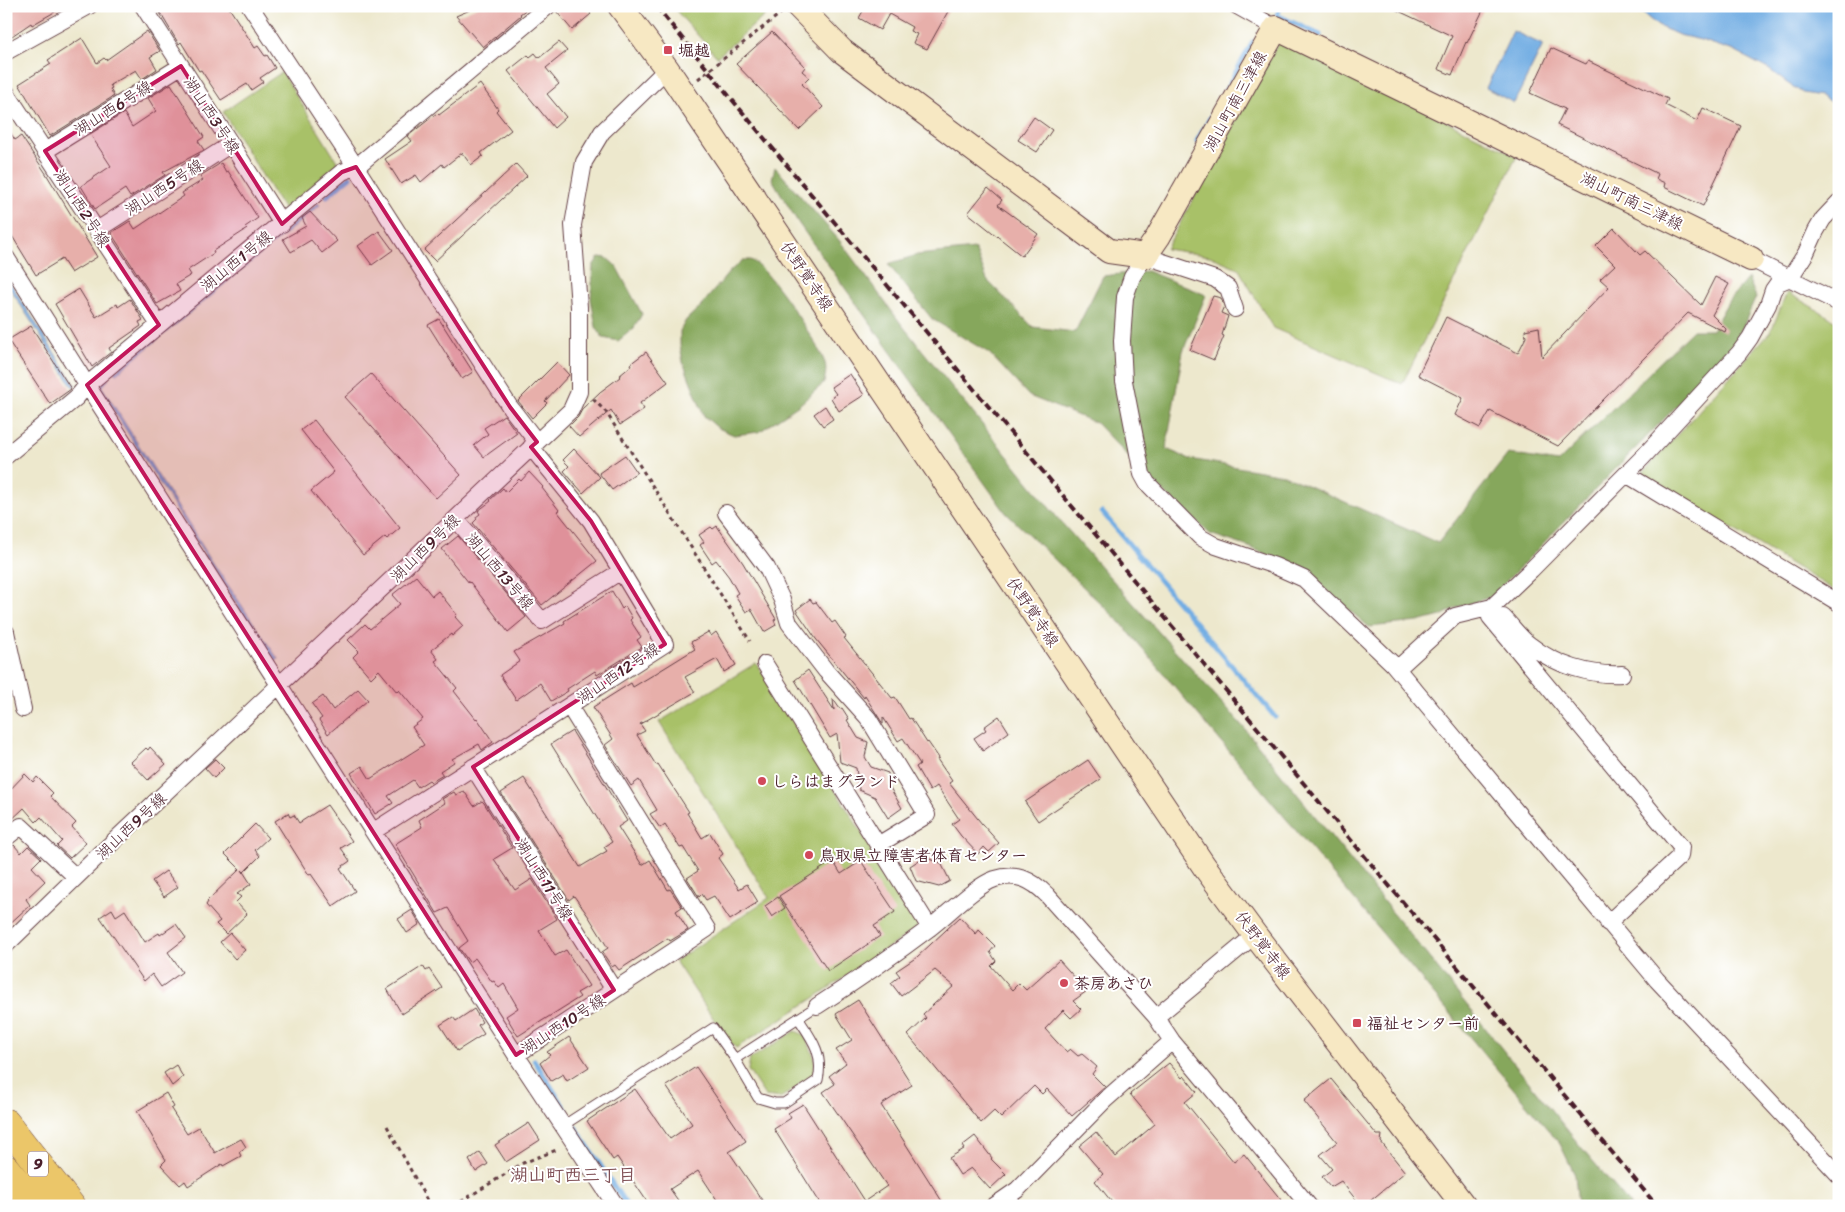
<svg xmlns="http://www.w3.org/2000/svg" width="1845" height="1212" font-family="Sriracha,'Klee One',sans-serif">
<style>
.green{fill:#a8c167;stroke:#797049}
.forest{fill:#86a75c;stroke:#686344}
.water{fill:#72ade3;stroke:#5e6687}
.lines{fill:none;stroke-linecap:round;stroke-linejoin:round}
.stream{stroke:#72ade3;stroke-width:5}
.building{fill:#e7afaa}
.lane-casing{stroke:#623d43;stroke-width:11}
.street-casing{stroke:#623d43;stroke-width:18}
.secondary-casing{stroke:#623d43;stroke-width:26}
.highway-casing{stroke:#623d43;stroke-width:29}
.path{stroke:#623d43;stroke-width:3;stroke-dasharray:4 4;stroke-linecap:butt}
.lane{stroke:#fff;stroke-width:9}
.street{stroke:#fff;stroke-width:16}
.secondary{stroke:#f7e8c3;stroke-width:24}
.highway{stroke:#ebc669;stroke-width:28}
.rail{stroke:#4a1f2b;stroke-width:4;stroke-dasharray:8 4;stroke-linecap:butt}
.marked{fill:#c2185b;fill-opacity:0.2;stroke:#c2185b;stroke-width:4;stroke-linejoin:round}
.poi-dot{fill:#d1495b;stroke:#fff;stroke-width:2}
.labels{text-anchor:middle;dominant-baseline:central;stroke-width:4;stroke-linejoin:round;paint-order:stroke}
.shield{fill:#fff;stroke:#80626b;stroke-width:1}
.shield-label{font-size:15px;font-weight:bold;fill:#4a1f2b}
.poi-label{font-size:16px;font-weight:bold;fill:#4a1f2b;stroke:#fff;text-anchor:start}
.street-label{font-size:16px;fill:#4a1f2b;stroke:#fff}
.neighbourhood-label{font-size:18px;font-weight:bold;fill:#815157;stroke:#fff}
</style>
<rect width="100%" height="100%" fill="#fff"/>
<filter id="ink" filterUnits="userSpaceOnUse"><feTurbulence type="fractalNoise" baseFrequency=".02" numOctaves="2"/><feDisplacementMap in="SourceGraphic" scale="10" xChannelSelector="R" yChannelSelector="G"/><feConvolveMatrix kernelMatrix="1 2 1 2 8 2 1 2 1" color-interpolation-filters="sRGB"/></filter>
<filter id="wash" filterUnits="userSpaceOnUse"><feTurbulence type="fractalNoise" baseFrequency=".0096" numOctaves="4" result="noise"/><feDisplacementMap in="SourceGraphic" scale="20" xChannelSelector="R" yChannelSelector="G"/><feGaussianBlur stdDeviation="1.12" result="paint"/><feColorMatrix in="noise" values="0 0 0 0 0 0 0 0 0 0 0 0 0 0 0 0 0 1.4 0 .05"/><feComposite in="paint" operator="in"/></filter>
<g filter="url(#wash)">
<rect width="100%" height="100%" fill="#ede8cd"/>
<!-- green -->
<path class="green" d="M 672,6 L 776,6 L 717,57 Z
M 1280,39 L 1517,156 L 1402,384 L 1273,328 L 1238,268 L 1210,256 L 1166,249 Z
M 282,72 L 338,163 L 284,210 L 223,112 Z
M 1787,292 L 1839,323 L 1839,593 L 1642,474 L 1771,331 Z
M 756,663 L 920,926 L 811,1000 L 736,1048 L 727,1039 L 675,961 L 769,898 L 659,722 Z
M 795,1031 L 805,1035 L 815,1059 L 813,1078 L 780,1098 L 765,1096 L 748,1070 L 750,1059 Z"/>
<!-- forest -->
<path class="forest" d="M 775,167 L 839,240 L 902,325 L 1060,521 L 1245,729 L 1581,1147 L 1631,1206 L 1578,1206 L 1575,1175 L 1560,1144 L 1121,623 L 1006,513 L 799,224 L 772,179 Z
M 975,249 L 987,280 L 1033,327 L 1075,332 L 1103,276 L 1147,271 L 1206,295 L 1183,351 L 1166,449 L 1190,459 L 1284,475 L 1438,543 L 1508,454 L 1558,462 L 1693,330 L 1712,330 L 1729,300 L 1748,278 L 1756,297 L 1734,347 L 1491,597 L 1458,607 L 1441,616 L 1418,622 L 1369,627 L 1300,568 L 1249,547 L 1210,534 L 1151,480 L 1096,423 L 1029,396 L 989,353 L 932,319 L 888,264 L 917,255 Z
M 599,257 L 607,258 L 616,266 L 642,314 L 634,328 L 618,341 L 603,338 L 596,327 L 591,299 L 593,266 Z
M 743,260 C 745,260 749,260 751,260 C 767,266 819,345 825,363 C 827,369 825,377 824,383 L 799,405 L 759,432 L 734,435 L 718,428 L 704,416 L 683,362 L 680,345 L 680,331 L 686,320 L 701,306 L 730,271 Z"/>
<!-- water -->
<path class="water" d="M 1634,6 L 1839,6 L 1839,107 L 1821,96 L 1803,93 L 1787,83 L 1770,70 L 1734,51 L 1701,40 L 1679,35 L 1658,26 Z
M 1513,31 L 1543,45 L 1514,103 L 1486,88 Z
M 318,203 L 320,205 L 116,374 L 114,372 Z
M 6,276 L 75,385 L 73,387 L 6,282 Z
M 108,378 L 109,379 L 102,387 L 213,563 L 278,659 L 275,661 L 244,616 L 100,389 L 97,387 Z"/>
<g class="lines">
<!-- stream -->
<path class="stream" d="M 1281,6 L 1277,15 L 1320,35
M 1197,141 L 1253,42
M 327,196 L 350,177
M 1102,512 L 1275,717
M 534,1060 L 566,1110
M 576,1128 L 627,1206"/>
</g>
<g id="blocks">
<!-- building -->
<path class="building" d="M 6,6 L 65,6 L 32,25 L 31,23 L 6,40 Z
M 156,6 L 228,6 L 255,48 L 258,46 L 265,56 L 267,55 L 275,68 L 260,78 L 263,82 L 251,90 L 247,84 L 221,100 L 201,70 L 199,71 L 181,42 L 179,44 L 177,41 Z
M 479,6 L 531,6 L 520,14 L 521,15 L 483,47 L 456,16 Z
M 558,6 L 585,6 L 591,14 L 572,30 L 556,11 Z
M 866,6 L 951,6 L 927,49 L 913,43 L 917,34 L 910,31 L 912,27 L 889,14 L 880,30 L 859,18 Z
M 1388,6 L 1485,6 L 1467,43 L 1466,42 L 1452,75 L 1438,69 L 1452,36 Z
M 147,31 L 160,51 L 150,57 L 157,69 L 142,79 L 136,70 L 110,85 L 112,88 L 110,89 L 114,96 L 50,136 L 19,84 L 51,64 L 48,60 L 82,38 L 97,63 L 104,58 L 106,60 Z
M 772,32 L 805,67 L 802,71 L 809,77 L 802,84 L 823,107 L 799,130 L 736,64 Z
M 559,42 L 567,51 L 546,68 L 559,84 L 547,94 L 566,117 L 554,128 L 508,71 L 528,55 L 530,57 L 535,53 L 539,58 Z
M 1551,48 L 1586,64 L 1588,61 L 1668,99 L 1665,105 L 1697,121 L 1703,108 L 1741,126 L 1703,206 L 1664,187 L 1665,183 L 1656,179 L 1658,174 L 1557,125 L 1565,109 L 1530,93 Z
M 171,84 L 204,137 L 198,141 L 204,150 L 163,172 L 165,175 L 130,197 L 125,189 L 95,209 L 81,186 L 111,166 L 90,134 L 124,113 L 132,127 L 156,111 L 148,98 Z
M 480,84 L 498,109 L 496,111 L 511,130 L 481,153 L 483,156 L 471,165 L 462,153 L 444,167 L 442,164 L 421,182 L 416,175 L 401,184 L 385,159 L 412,141 L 408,136 L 437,113 L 439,115 Z
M 1034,117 L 1052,130 L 1037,152 L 1018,140 Z
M 6,126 L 15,140 L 21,136 L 45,172 L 97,257 L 71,273 L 62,259 L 36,275 L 6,226 Z
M 221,163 L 226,172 L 228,171 L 258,218 L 245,227 L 247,229 L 213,251 L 214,253 L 188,270 L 191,275 L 176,284 L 180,291 L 157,304 L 111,233 L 130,221 L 135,229 L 184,196 L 182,193 L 203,180 L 200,176 Z
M 516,164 L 527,176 L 435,261 L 424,250 Z
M 988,188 L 1002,200 L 998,205 L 1038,234 L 1022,256 L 968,213 Z
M 310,212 L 337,241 L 322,253 L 311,240 L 291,252 L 283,239 L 306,226 L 302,218 Z
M 1614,228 L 1640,255 L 1645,251 L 1701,305 L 1715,277 L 1729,284 L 1712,315 L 1726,329 L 1725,332 L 1688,313 L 1558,446 L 1490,411 L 1480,428 L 1455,415 L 1463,398 L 1418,375 L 1446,317 L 1518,353 L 1526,337 L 1525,330 L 1539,327 L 1542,357 L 1609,287 L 1600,279 L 1615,265 L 1596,246 Z
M 379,231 L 393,250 L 372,265 L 358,246 Z
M 79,289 L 96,317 L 117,304 L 118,307 L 130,299 L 143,320 L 139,322 L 141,326 L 109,348 L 111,352 L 92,367 L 55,304 Z
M 1213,296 L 1221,298 L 1224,306 L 1221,313 L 1228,316 L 1222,335 L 1224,336 L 1214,360 L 1190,350 Z
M 439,319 L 473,372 L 462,379 L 428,325 Z
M 31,326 L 71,389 L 50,404 L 8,340 Z
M 646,352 L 668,382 L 640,403 L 644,409 L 620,425 L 611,410 L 579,437 L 569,426 L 578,417 L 583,408 L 600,392 L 620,377 L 619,376 L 631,366 L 630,364 Z
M 557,362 L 569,375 L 545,401 L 547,403 L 532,418 L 518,401 Z
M 371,374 L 461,475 L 436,498 L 345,397 Z
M 850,374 L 864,395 L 839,411 L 831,398 L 836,394 L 831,387 Z
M 825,406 L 833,419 L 823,426 L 814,414 Z
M 504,415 L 517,433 L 484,457 L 474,445 L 488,434 L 484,428 Z
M 314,420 L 400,528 L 387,539 L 385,537 L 363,555 L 311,491 L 334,472 L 301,430 Z
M 574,449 L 600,477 L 583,493 L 564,471 L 569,466 L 563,460 Z
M 625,455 L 637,472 L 612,490 L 599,473 Z
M 529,472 L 543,487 L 542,488 L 559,510 L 557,511 L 597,561 L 542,605 L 473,523 L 477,519 L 476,517 L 480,514 L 478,511 L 491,501 L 490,500 L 503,488 L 506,492 L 519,479 L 521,481 Z
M 717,526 L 743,563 L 776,619 L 774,620 L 776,625 L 764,632 L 751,609 L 746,612 L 735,595 L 738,593 L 729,577 L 716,560 L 712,563 L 700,545 L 704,542 L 699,535 L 711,527 L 713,529 Z
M 458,536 L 526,617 L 508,632 L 470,582 L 469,583 L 442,549 Z
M 416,576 L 432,596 L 438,591 L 457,615 L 455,617 L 463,626 L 452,636 L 451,634 L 431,650 L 438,659 L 435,661 L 457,688 L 454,691 L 476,719 L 477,718 L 493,742 L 482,750 L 479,744 L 452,759 L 454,762 L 440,771 L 443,775 L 431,782 L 429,780 L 418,787 L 413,780 L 388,796 L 393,803 L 375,814 L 351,773 L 362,766 L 370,779 L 424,745 L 412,727 L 423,719 L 399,690 L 397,692 L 379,670 L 371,678 L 353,657 L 359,651 L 348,640 L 365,624 L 370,629 L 400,604 L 392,595 Z
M 612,591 L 622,609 L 625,606 L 632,618 L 630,620 L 641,637 L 637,640 L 642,647 L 597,675 L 595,671 L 567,689 L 568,691 L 551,701 L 540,683 L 516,700 L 500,675 L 520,661 L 514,652 L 565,623 L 564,621 Z
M 810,599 L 813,603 L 816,602 L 832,623 L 835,621 L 846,637 L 844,638 L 892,698 L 895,697 L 909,719 L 911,718 L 927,743 L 928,742 L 939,758 L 937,759 L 952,781 L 949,783 L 982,824 L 999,843 L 989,852 L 984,847 L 978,854 L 961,836 L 952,824 L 959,819 L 937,786 L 930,791 L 916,767 L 920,764 L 903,738 L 898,741 L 883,717 L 883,724 L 865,696 L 864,698 L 816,639 L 796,610 Z
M 708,632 L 711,636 L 716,632 L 736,665 L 724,672 L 717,659 L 685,677 L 695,692 L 640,724 L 645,731 L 637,735 L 656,765 L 658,764 L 689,812 L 687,813 L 702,838 L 710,833 L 723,854 L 718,858 L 739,889 L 747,884 L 758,902 L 730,920 L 714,896 L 706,900 L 702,894 L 699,897 L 687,878 L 698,871 L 683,847 L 680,848 L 665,824 L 660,828 L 650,814 L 657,810 L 639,780 L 631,786 L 605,745 L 613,739 L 593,707 L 631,683 L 633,687 L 653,675 L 695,649 L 691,642 Z
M 808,670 L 834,710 L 833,699 L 840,709 L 842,708 L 849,719 L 847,720 L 858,738 L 868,742 L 865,757 L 871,767 L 888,773 L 889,786 L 902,808 L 888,818 L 875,797 L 859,790 L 856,768 L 840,762 L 837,734 L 830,738 L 795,680 Z
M 358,689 L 368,700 L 328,734 L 319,720 L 322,718 L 312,704 L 323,696 L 333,710 Z
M 999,716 L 1009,732 L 983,751 L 974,738 L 986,730 L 984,727 Z
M 572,731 L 627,821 L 618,827 L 642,865 L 650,860 L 668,890 L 670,889 L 682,907 L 676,911 L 688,930 L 670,941 L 668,938 L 619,970 L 615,965 L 612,967 L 602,952 L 608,948 L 589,917 L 574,896 L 569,900 L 501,793 L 524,778 L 580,867 L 607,851 L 604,847 L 612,842 L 551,744 Z
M 150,747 L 166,764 L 148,780 L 131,762 L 146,748 L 148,750 Z
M 215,759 L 224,768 L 214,778 L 205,768 Z
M 1088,760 L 1101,779 L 1038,821 L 1025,802 Z
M 25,774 L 33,782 L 37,777 L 53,793 L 50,796 L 76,823 L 72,827 L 86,843 L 70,858 L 57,846 L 62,841 L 41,817 L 36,822 L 24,808 L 6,825 L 6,794 Z
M 464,791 L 474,806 L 482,801 L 484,803 L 512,848 L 494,859 L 515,890 L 532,879 L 557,919 L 539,930 L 555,956 L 566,950 L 589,986 L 577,993 L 580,997 L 518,1036 L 506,1016 L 518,1008 L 504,984 L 499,988 L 494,981 L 492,982 L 475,958 L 469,962 L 459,948 L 468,941 L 448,908 L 437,913 L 395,844 L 422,827 L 419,820 L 445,803 L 442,799 L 454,792 L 456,795 Z
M 327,805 L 352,841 L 341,848 L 350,861 L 340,868 L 355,891 L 333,906 L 311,874 L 309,875 L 275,821 L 288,813 L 290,817 L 294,815 L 299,823 Z
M 255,824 L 268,838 L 255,850 L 260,856 L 244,872 L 242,870 L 251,884 L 237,894 L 241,897 L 236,902 L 247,914 L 226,934 L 216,924 L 220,921 L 206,905 L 208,902 L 207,901 L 240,869 L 225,854 Z
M 14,845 L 21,853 L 28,846 L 41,858 L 32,867 L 45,881 L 26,899 L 30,905 L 6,927 L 6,851 Z
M 924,857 L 941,863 L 950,881 L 939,887 L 916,881 L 910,866 Z
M 833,861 L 841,874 L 861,861 L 895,912 L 874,926 L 880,936 L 828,971 L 779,896 Z
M 166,871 L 178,887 L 164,897 L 152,881 Z
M 778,897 L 785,908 L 772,917 L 765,906 Z
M 112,909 L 116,916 L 125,910 L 145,942 L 159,933 L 160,935 L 176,924 L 186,938 L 168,952 L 182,972 L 161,987 L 152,974 L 144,981 L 100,917 Z
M 412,910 L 420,924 L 407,933 L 398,919 Z
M 960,917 L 976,934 L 979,930 L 995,946 L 990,952 L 996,961 L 991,966 L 1012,990 L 1019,983 L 1026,990 L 1059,960 L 1087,991 L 1073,1001 L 1081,1009 L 1071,1018 L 1063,1010 L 1045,1029 L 1066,1052 L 1070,1049 L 1078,1056 L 1082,1054 L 1097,1067 L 1092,1074 L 1105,1087 L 1072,1116 L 1047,1089 L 1042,1094 L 1034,1086 L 1001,1118 L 994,1111 L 981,1123 L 908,1035 L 926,1018 L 923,1014 L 954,986 L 935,970 L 901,996 L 891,983 L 900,976 L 896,971 L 917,957 Z
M 230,933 L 245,950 L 235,959 L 220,942 Z
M 423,966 L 426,971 L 429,969 L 442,988 L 402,1014 L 387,989 Z
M 858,1000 L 912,1085 L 881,1105 L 945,1206 L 822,1206 L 774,1129 L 791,1118 L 788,1113 L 803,1104 L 865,1201 L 887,1186 L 823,1092 L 835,1084 L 829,1076 L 846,1063 L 836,1050 L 852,1040 L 836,1014 Z
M 474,1009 L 482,1022 L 478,1025 L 484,1034 L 457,1051 L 440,1025 L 453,1017 L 456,1021 Z
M 569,1037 L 589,1067 L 567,1081 L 563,1074 L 551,1081 L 540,1063 L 550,1055 L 547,1052 Z
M 1169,1063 L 1182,1078 L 1184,1076 L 1197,1092 L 1185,1102 L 1234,1162 L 1244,1154 L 1286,1206 L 1115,1206 L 1095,1181 L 1103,1174 L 1079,1146 L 1096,1132 L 1116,1157 L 1155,1124 L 1130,1094 Z
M 176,1065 L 183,1077 L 172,1086 L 164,1073 Z
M 696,1067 L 746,1141 L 729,1152 L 766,1206 L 721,1206 L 698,1171 L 670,1189 L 682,1206 L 650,1206 L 617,1157 L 613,1160 L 587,1121 L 635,1089 L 670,1139 L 692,1124 L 666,1086 Z
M 1331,1079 L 1377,1135 L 1382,1135 L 1381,1142 L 1405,1172 L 1364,1206 L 1361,1206 L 1341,1181 L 1331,1187 L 1322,1177 L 1332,1169 L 1320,1155 L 1337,1142 L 1304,1101 Z
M 166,1093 L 174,1107 L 171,1109 L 187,1134 L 199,1127 L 215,1153 L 241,1139 L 246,1147 L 239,1152 L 241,1156 L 223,1166 L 222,1164 L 188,1186 L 185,1181 L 180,1185 L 161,1165 L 166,1160 L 137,1111 Z
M 529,1123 L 540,1140 L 506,1162 L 495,1145 Z
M 975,1136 L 992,1158 L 991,1159 L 1006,1174 L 990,1189 L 971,1168 L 960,1175 L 949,1158 L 964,1149 L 962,1146 Z
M 480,1152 L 488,1164 L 476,1172 L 469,1160 Z"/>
</g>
</g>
<g filter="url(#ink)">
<use href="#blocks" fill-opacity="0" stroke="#623d43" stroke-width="1"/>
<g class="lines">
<!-- lane casing -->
<g class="lane-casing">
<path id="lane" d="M 735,1059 L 758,1098 L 775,1103 L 784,1103 L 818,1080 C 824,1054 812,1039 798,1018
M 564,1125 L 713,1028 L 735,1059 L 817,1006"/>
</g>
<!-- street casing -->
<g class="street-casing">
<path id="street" d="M 143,6 L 282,224
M 1237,6 L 1276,28
M 6,52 L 89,6
M 6,92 L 159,325
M 45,151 L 181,66
M 97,230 L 231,144
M 6,257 L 87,385 L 342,172 L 356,167 L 250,6
M 1751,259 L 1839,303
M 1235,309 L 1228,288 L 1215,279 L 1145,256 L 1132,277 L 1125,297 L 1122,341 L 1124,381 L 1142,474 L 1147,483 L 1200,537 L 1216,546 L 1275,566 L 1304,579 L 1393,664 L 1657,980 L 1839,1175
M 537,442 L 510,407 L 356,167 L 548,6
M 6,456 L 77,397 L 87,385 L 516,1055 L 707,929 L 569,706
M 1626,474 L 1839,603
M 726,513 L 767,568 L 782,600 L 789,623 L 826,671 L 868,718 L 927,815 L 878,845
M 456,519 L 542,621 L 621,571
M 1492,607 L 1490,617 L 1681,847 L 1680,856 L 1608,923
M 1503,617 C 1512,626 1520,638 1530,645 C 1555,665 1591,676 1622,674
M 6,632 L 23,709
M 765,664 L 930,928
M 1397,669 L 1455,616 L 1492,607 L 1531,570 L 1643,457 L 1739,353 L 1750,338 L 1768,305 L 1773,290 L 1778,283 L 1790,278 L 1806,253 L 1816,231 L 1823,219 L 1839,202
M 473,767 L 614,990
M 374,831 L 665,644 L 591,521 L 531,447
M 6,838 L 21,826 L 76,877
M 6,945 L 98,856 L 571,410 L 579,392 L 579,307 L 573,225 L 584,162 L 602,132 L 667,69
M 817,1006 C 856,981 894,955 931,927 C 949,913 975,886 995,879 C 1017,872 1032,880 1047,895 L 1156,1017 L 1172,1041 L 1309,1206
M 1156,1017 L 1255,935
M 516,1055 L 616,1206
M 994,1206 L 1017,1190 L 1105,1100 L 1172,1041"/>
</g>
<!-- secondary casing -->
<g class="secondary-casing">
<path id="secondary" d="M 620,6 L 667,69 L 1204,866 L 1255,935 L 1464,1206
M 798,6 L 842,51 L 1109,251 L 1145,256 L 1158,237 L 1276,28 L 1751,259"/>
</g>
<!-- highway casing -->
<g class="highway-casing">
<path id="highway" d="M 6,1123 L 71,1206
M 6,1169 L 36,1206"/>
</g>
<!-- path -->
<path class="path" d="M 698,79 L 781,13
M 593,399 L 606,412 L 750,641
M 387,1126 L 430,1206
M 454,1206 L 523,1163 L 559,1149"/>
<!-- lane -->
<use href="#lane" class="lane"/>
<!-- street -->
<use href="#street" class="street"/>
<!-- secondary -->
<use href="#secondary" class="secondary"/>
<!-- highway -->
<use href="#highway" class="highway"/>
<!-- rail -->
<path class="rail" d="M 656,6 L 734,102 L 1657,1206"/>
</g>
</g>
<!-- marked area -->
<path class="marked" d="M 181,66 L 282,224 L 342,172 L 356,167 L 510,407 L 537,442 L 531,447 L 591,521 L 665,644 L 473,767 L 614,990 L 516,1055 L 87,385 L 159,325 L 45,151 Z"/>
<!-- markers -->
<g class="poi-dot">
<rect x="663" y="45" width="10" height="10" rx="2.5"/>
<circle cx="762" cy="781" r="5"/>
<circle cx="809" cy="855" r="5"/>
<circle cx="1064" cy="983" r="5"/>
<rect x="1352" y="1018" width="10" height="10" rx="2.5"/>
</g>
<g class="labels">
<!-- shield labels -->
<rect class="shield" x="28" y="1151.5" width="20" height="25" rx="4"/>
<g class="shield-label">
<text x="38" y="1164">9</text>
</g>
<!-- poi labels -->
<g class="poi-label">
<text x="678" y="50">堀越</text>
<text x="772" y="781">しらはまグランド</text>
<text x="819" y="855">鳥取県立障害者体育センター</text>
<text x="1074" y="983">茶房あさひ</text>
<text x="1367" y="1023">福祉センター前</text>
</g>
<!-- street labels -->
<g class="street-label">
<text transform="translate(1235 101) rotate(-61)">湖山町南三津線</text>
<text transform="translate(113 108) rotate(-32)">湖山西6号線</text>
<text transform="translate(212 115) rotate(57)">湖山西3号線</text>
<text transform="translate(164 187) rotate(-33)">湖山西5号線</text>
<text transform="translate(1632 201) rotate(26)">湖山町南三津線</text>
<text transform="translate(82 208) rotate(57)">湖山西2号線</text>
<text transform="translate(236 261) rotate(-39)">湖山西1号線</text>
<text transform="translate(807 276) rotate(56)">伏野覚寺線</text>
<text transform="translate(425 548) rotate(-44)">湖山西9号線</text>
<text transform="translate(500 571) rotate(50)">湖山西13号線</text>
<text transform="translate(1033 612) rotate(56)">伏野覚寺線</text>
<text transform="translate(618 673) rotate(-34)">湖山西12号線</text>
<text transform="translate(131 826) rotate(-43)">湖山西9号線</text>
<text transform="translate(544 879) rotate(58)">湖山西11号線</text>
<text transform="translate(1263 945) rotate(53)">伏野覚寺線</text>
<text transform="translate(563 1024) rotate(-33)">湖山西10号線</text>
</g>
<!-- neighbourhood labels -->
<g class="neighbourhood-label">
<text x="573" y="1175">湖山町西三丁目</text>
</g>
</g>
<!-- margin -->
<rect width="1845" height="1212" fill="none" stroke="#fff" stroke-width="25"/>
</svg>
